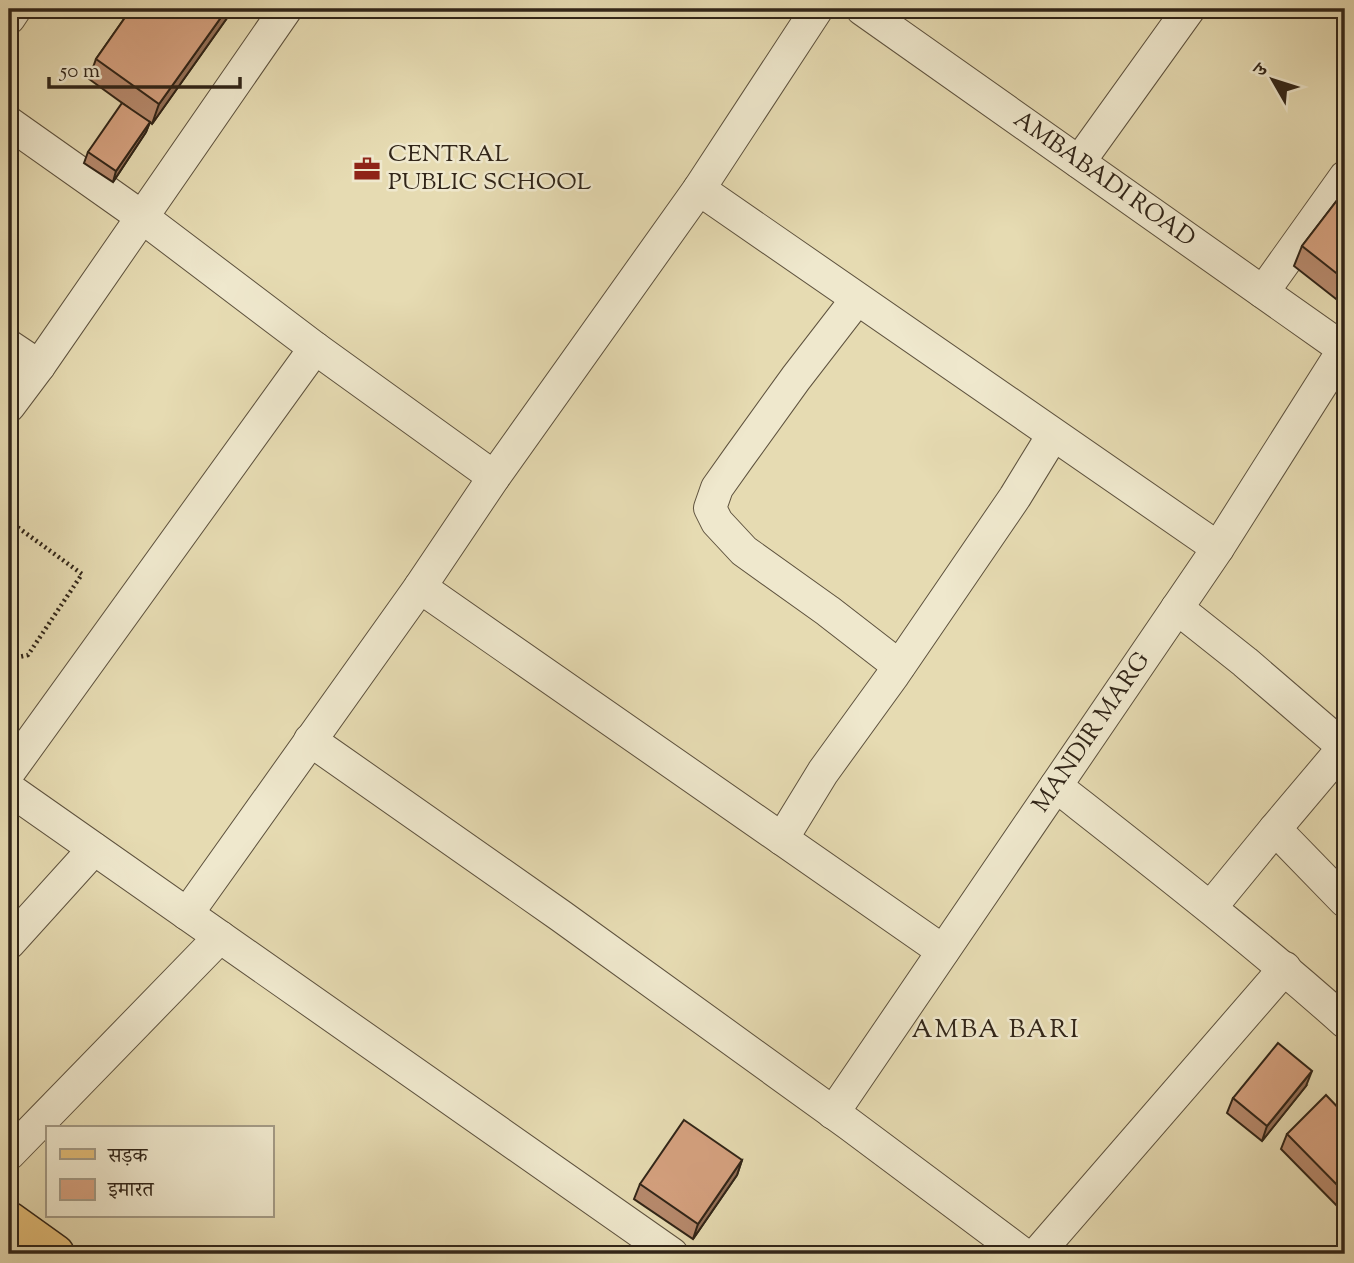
<svg xmlns="http://www.w3.org/2000/svg" width="1354" height="1263" font-family="'Sorts Mill Goudy','Noto Serif Devanagari',serif">
<style>
.lines{fill:none;stroke-linecap:round;stroke-linejoin:round}
.minor-casing{stroke:#5e523e;stroke-width:34}
.major-casing{stroke:#312518;stroke-width:41}
.path{stroke:#312518;stroke-width:4.5;stroke-dasharray:2 3.5;stroke-linecap:butt}
.minor{stroke:#efe8cd;stroke-width:32}
.major{stroke:#e3be79;stroke-width:38}
.wall{fill:#b78a6d;stroke:#312518;stroke-width:2}
.shaded-wall{fill:#957159;stroke:#312518;stroke-width:2}
.building{fill:#d5a17f;stroke:#312518;stroke-width:2}
.labels{text-anchor:middle;dominant-baseline:central;stroke-width:5;stroke-linejoin:round;paint-order:stroke}
.poi-label{font-size:24px;fill:#312518;stroke:#efe8cd;text-anchor:start}
.street-label{font-size:24px;fill:#312518;stroke:#efe8cd}
.neighbourhood-label{font-size:26px;letter-spacing:2px;fill:#312518;stroke:#efe8cd}
</style>
<rect width="100%" height="100%" fill="#e6dbb2"/>
<filter id="stains"><feTurbulence type="fractalNoise" baseFrequency=".00286" numOctaves="4"/><feColorMatrix values="0 0 0 0 .2 0 0 0 0 .09 0 0 0 0 .02 0 0 0 .5 -.17"/></filter>
<radialGradient id="worn" r=".72"><stop offset=".6" stop-color="#630" stop-opacity="0"/><stop offset="1" stop-color="#630" stop-opacity=".3"/></radialGradient>
<g class="lines">
<!-- minor casing -->
<g class="minor-casing">
<g id="minor">
<path id="s1" d="M 862,9 L 1345,350"/>
<path d="M 9,18 L 15,9"/>
<path d="M 9,123 L 142,217 L 315,348 L 494,477"/>
<path d="M 1079,162 L 1189,9"/>
<path d="M 699,189 L 1218,548"/>
<path d="M 1263,292 L 1345,177"/>
<path d="M 857,299 L 796,378 L 739,457 L 717,488 L 710,508 L 717,522 L 744,551 L 828,611 L 899,666"/>
<path d="M 9,346 L 39,366"/>
<path d="M 9,406 L 39,366 L 286,9"/>
<path d="M 420,587 L 943,951"/>
<path d="M 1177,608 L 1245,662 L 1345,748"/>
<path d="M 310,740 L 561,916 L 849,1124 L 1023,1254"/>
<path d="M 1345,746 L 1275,829 L 1345,901"/>
<path d="M 9,772 L 315,348"/>
<path d="M 1056,786 C 1154,863 1252,939 1345,1022"/>
<path d="M 9,789 L 672,1254"/>
<path d="M 782,839 L 823,772 L 894,674 L 1015,497 L 1053,435"/>
<path d="M 1211,907 L 1275,829"/>
<path d="M 187,914 L 420,587 L 494,477 L 699,189 L 817,9"/>
<path d="M 9,943 L 94,849"/>
<path id="s2" d="M 833,1113 L 1218,548 L 1344,349"/>
<path d="M 9,1154 L 220,937"/>
<path d="M 1037,1254 L 1285,968"/>
</g>
</g>
<!-- major casing -->
<g class="major-casing">
<path id="major" d="M 9,1221 L 55,1254"/>
</g>
<!-- path -->
<path class="path" d="M 9,521 L 82,574 L 28,655 L 9,659"/>
<!-- minor -->
<use href="#minor" class="minor"/>
<!-- major -->
<use href="#major" class="major"/>
</g>
<!-- wall -->
<path class="wall" d="M 131,9 L 231,9 L 227,18 L 152,124 L 150,122 L 146,132 L 113,182 L 84,163 L 88,152 L 129,108 L 89,79 L 96,59 Z
M 1345,190 L 1345,306 L 1294,266 L 1302,246 Z
M 1306,1086 L 1262,1141 L 1227,1113 L 1233,1098 Z
M 1345,1115 L 1345,1214 L 1281,1149 L 1287,1134 Z
M 742,1160 L 737,1175 L 693,1239 L 634,1199 L 640,1184 Z"/>
<!-- shaded-wall -->
<path class="shaded-wall" d="M 227,9 L 231,9 L 227,18 L 152,124 L 159,104 Z
M 150,122 L 146,132 L 113,182 L 116,171 Z
M 1312,1071 L 1306,1086 L 1262,1141 L 1267,1126 Z
M 742,1160 L 737,1175 L 693,1239 L 698,1224 Z"/>
<!-- building -->
<path class="building" d="M 131,9 L 227,9 L 159,104 L 96,59 Z
M 122,103 L 150,122 L 116,171 L 88,152 Z
M 1345,190 L 1345,280 L 1302,246 Z
M 1278,1043 L 1312,1071 L 1267,1126 L 1233,1098 Z
M 1326,1095 L 1345,1115 L 1345,1193 L 1287,1134 Z
M 684,1120 L 742,1160 L 698,1224 L 640,1184 Z"/>
<!-- icons -->
<defs>
<g id="office-bare" transform="scale(2.1)"><path d="M-6-3h4V-5.5h4V-3h4V5H-6ZM-1-4.5V-3h2v-1.5ZM-6 0V1H6V0Z" fill="#8f2418" stroke="#efe8cd" stroke-width="2.5" paint-order="stroke"/></g>
</defs>
<g fill-rule="evenodd">
<use href="#office-bare" x="367" y="169"/>
</g>
<g class="labels">
<!-- poi labels -->
<g class="poi-label">
<text x="388" y="155">CENTRAL<tspan x="388" dy="28">PUBLIC SCHOOL</tspan></text>
</g>
<!-- street labels -->
<g class="street-label">
<text stroke="none"><textPath href="#s1" startOffset="296">AMBABADI ROAD</textPath></text>
<text stroke="none"><textPath href="#s2" startOffset="460">MANDIR MARG</textPath></text>
</g>
<!-- neighbourhood labels -->
<g class="neighbourhood-label">
<text x="996" y="1030">AMBA BARI</text>
</g>
</g>
<!-- margin -->
<rect width="1354" height="1263" fill="none" stroke="#e6dbb2" stroke-width="35"/>
<rect x="10" y="10" width="1333" height="1242" fill="none" stroke="#312518" stroke-width="3.5"/>
<rect x="18" y="18" width="1319" height="1228" fill="none" stroke="#312518" stroke-width="2"/>
<!-- legend -->
<rect x="46" y="1126" width="228" height="91" fill="#efe8cd" stroke="#a39a85" stroke-width="2"/>
<rect x="60" y="1149" width="35" height="10" fill="#e3be79" stroke="#a39a85" stroke-width="2"/>
<text x="108" y="1162" font-size="21" fill="#312518">सड़क</text>
<rect x="60" y="1179" width="35" height="21" fill="#d5a17f" stroke="#a39a85" stroke-width="2"/>
<text x="108" y="1196" font-size="21" fill="#312518">इमारत</text>
<!-- north arrow -->
<g transform="translate(1273 80) rotate(309)" stroke="#efe8cd" stroke-width="5" paint-order="stroke">
<path d="M0-5L12 26L0 18L-12 26Z" fill="#312518"/>
<text y="-10" font-size="19" font-weight="bold" text-anchor="middle" fill="#312518">उ</text>
</g>
<!-- scale -->
<path d="M49 77v10h191v-10" fill="none" stroke="#312518" stroke-width="3.5"/>
<text x="60" y="77" font-size="21" fill="#312518" stroke="#efe8cd" stroke-width="5" paint-order="stroke">50 m</text>
<rect width="100%" height="100%" filter="url(#stains)"/>
<rect width="100%" height="100%" fill="url(#worn)"/>
</svg>
